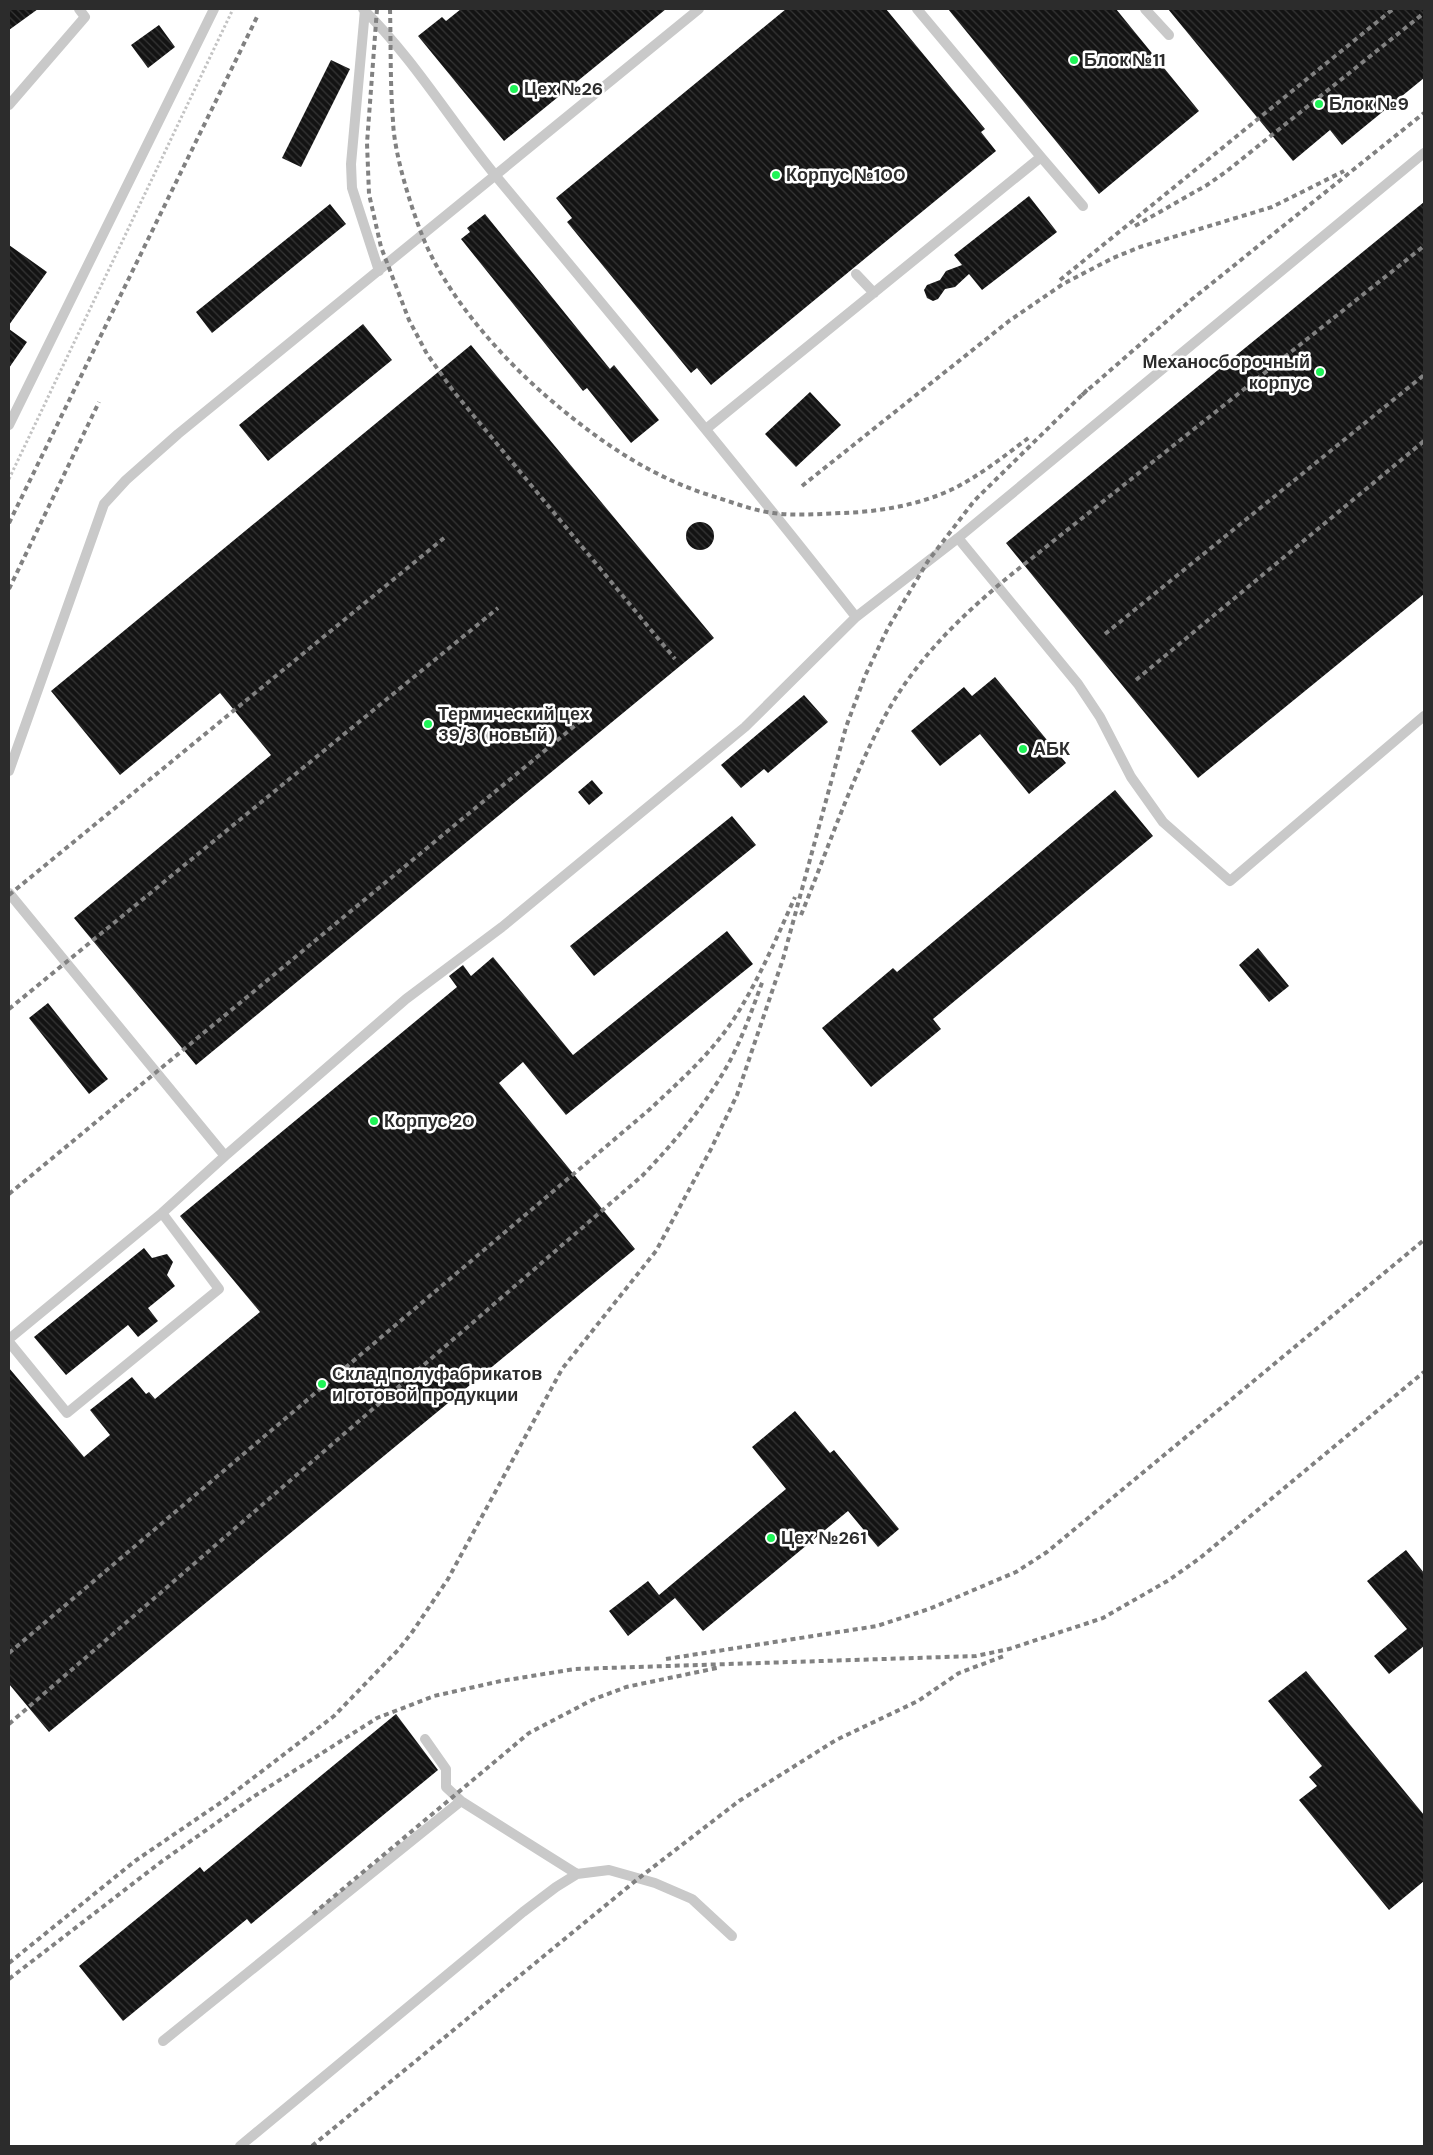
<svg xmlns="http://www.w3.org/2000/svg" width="1433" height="2155" font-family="'DM Sans',sans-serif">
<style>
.building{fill:url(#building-back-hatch)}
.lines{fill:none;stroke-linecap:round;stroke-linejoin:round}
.path{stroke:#c3c3c3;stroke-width:3;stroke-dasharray:2.5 2.5;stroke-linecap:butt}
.lane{stroke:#c9c9c9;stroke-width:10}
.rail{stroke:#818181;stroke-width:4;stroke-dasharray:5 4;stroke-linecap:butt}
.poi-dot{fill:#1ef457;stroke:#fff;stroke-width:2}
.labels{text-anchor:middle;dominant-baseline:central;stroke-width:5;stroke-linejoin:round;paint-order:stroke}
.poi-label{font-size:18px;font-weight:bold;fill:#2c2c2c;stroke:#fff;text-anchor:start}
</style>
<defs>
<pattern id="building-back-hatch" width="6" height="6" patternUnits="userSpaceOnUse" patternTransform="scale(1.25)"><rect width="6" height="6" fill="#131313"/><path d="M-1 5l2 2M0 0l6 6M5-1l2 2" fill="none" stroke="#363636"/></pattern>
</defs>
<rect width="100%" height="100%" fill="#fff"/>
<!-- building -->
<path class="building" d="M 9,9 L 38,9 L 9,30 Z
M 461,9 L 666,9 L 504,141 L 418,36 L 442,17 L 446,21 Z
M 786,9 L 886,9 L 985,129 L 981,132 L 996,151 L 711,385 L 697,368 L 691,373 L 567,222 L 572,218 L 556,198 Z
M 948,9 L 1116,9 L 1199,111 L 1099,194 Z
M 1168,9 L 1424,9 L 1424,78 L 1342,145 L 1330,130 L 1293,161 Z
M 159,25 L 175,47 L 148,68 L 131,45 Z
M 331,60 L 350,69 L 301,167 L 282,158 Z
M 1029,196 L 1057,232 L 982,290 L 969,274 L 955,287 L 945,289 L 938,299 L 933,301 L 927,298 L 924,290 L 927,285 L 940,280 L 946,271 L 962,265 L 954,255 Z
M 1424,202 L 1424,594 L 1198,778 L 1006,543 Z
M 330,204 L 346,224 L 212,333 L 196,312 Z
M 485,214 L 610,369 L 614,365 L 659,420 L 631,443 L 587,388 L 583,391 L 461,239 L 470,232 L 467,228 Z
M 9,245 L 47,272 L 9,325 Z
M 363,324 L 392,360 L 268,461 L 239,425 Z
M 9,329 L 27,342 L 9,368 Z
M 471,345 L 714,638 L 196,1065 L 74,918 L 271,755 L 220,693 L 120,775 L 51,691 Z
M 810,392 L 841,425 L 796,467 L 765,434 Z
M686 536a14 14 0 1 1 28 0a14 14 0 1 1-28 0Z
M 995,677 L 1066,763 L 1029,794 L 980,734 L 940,766 L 911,731 L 964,687 L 972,696 Z
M 804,695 L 828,722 L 768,773 L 764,769 L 741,788 L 721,765 Z
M 592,780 L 603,793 L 589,805 L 578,792 Z
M 1115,790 L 1153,836 L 933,1019 L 941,1029 L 871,1087 L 822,1028 L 893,968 L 897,972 Z
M 732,816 L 756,845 L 594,976 L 570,946 Z
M 727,931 L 753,964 L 566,1115 L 523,1062 L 499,1083 L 635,1249 L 49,1732 L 9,1684 L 9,1368 L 84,1457 L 110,1435 L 90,1410 L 132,1377 L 146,1394 L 149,1392 L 155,1399 L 260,1312 L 180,1216 L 457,987 L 449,976 L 463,965 L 471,976 L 493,957 L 573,1055 Z
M 1258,948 L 1289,986 L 1269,1002 L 1239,965 Z
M 48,1003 L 108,1079 L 89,1094 L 29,1018 Z
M 144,1248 L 152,1258 L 167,1254 L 173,1262 L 167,1275 L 175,1286 L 148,1308 L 158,1321 L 138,1337 L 128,1325 L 66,1375 L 34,1337 Z
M 795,1411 L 830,1453 L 834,1450 L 899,1529 L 878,1547 L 848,1511 L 703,1631 L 675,1598 L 628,1636 L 609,1611 L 648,1581 L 659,1595 L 786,1489 L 752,1447 Z
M 1406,1550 L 1424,1573 L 1424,1646 L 1389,1674 L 1374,1656 L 1407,1629 L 1367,1581 Z
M 1306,1671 L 1424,1815 L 1424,1881 L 1389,1910 L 1299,1800 L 1317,1786 L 1309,1777 L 1322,1766 L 1268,1701 Z
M 396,1714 L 438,1770 L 251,1924 L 247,1919 L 123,2021 L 79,1966 L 200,1867 L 204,1872 Z"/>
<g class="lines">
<!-- path -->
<path class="path" d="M 9,479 L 233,9"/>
<!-- lane -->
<path class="lane" d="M 363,9 C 416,61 453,125 500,181 C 620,325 740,469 856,617 L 958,538 L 1424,153
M 1145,9 L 1169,35
M 365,10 L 351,164 L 352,188 L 379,271
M 9,105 L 85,17 L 79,9
M 1041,157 L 1083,206
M 856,274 L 874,293
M 9,425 L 214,9
M 706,429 L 1041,157 L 917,9
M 958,538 L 1078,684 L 1100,717 L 1131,777 L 1163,822 L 1230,881 L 1424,716
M 9,771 L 104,504 L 126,480 L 178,434 L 699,9
M 9,893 L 225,1156 L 406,999 L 502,927 L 745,727 L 856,617
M 9,1339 L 162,1213 L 225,1156
M 9,1342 L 67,1413 L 219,1289 L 162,1213
M 461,1801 L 577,1874
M 163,2041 L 461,1801 L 446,1787 L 446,1769 L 425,1739
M 240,2146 L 523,1912 L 556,1887 L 577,1874 L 609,1870 L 655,1883 L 692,1899 L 732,1936"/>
<!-- rail -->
<path class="rail" d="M 377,9 L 367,143 L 369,194 L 381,247 L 409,320 L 427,354 L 454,392 L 675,659
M 390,9 C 391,46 390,84 393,121 C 394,153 410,204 422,235 C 445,294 499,355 546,396 C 596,439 648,476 712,496 C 732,502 751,510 773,513 C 796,516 818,514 841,513 C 879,512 920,505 955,488 C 982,474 1007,454 1031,436
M 1135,226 L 1207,185 L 1227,171 L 1424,13
M 1060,280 L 1393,9
M 1082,395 L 1191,300 L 1424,113
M 802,486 L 1009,321 L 1063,284 L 1113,258 L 1140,247 L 1272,207 L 1344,171
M 9,523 L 257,17
M 9,589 L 99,402
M 1105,634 L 1424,375
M 1136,680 L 1424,441
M 9,895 L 444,538
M 801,915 C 828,849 851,779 885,716 C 917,657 966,611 1017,570 L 1424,246
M 9,1009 L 498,608
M 9,1194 L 589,714
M 9,1653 L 649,1110 C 681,1080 714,1051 737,1014 C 760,977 777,937 795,897
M 666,1659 L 877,1626 L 929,1609 L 1016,1572 L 1047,1552 L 1424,1240
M 9,1724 L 642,1176 C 671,1146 698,1114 720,1078 C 739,1048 751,1013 763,980
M 313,1914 L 529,1733 L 592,1700 L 626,1687 L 717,1668
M 9,1963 L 135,1861 L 223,1801 L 334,1716 L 399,1649 L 413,1631 L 448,1579 L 562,1369 L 656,1251 L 711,1149 L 737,1095 L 783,959 L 846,727 L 865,676 L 888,628 L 928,561 L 974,501 L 1087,390
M 9,1979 L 161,1862 L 253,1797 L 377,1718 L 434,1696 L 501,1681 L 575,1669 L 976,1656 L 1009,1649 L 1103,1618 L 1169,1580 L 1200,1558 L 1424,1372
M 312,2146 L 639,1878 L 739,1801 L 836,1740 L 918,1701 L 959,1673 L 1004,1656"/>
</g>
<!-- markers -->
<g class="poi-dot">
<circle cx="1074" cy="60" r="5"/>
<circle cx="514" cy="89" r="5"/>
<circle cx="1319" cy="104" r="5"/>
<circle cx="776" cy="175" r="5"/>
<circle cx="1320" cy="372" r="5"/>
<circle cx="428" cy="724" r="5"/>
<circle cx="1023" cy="749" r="5"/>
<circle cx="374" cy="1121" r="5"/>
<circle cx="322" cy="1384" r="5"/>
<circle cx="771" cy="1538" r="5"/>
</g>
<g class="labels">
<!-- poi labels -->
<g class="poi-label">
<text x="1084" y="60">Блок №11</text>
<text x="524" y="89">Цех №26</text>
<text x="1329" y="104">Блок №9</text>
<text x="786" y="175">Корпус №100</text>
<text x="1310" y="362" text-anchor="end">Механосборочный<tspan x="1310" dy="21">корпус</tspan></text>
<text x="438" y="714">Термический цех<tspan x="438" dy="21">39/3 (новый)</tspan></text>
<text x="1033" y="749">АБК</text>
<text x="384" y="1121">Корпус 20</text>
<text x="332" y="1374">Склад полуфабрикатов<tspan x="332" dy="21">и готовой продукции</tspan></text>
<text x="781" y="1538">Цех №261</text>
</g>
</g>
<!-- border -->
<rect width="1433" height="2155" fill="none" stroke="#2c2c2c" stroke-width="20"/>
</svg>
